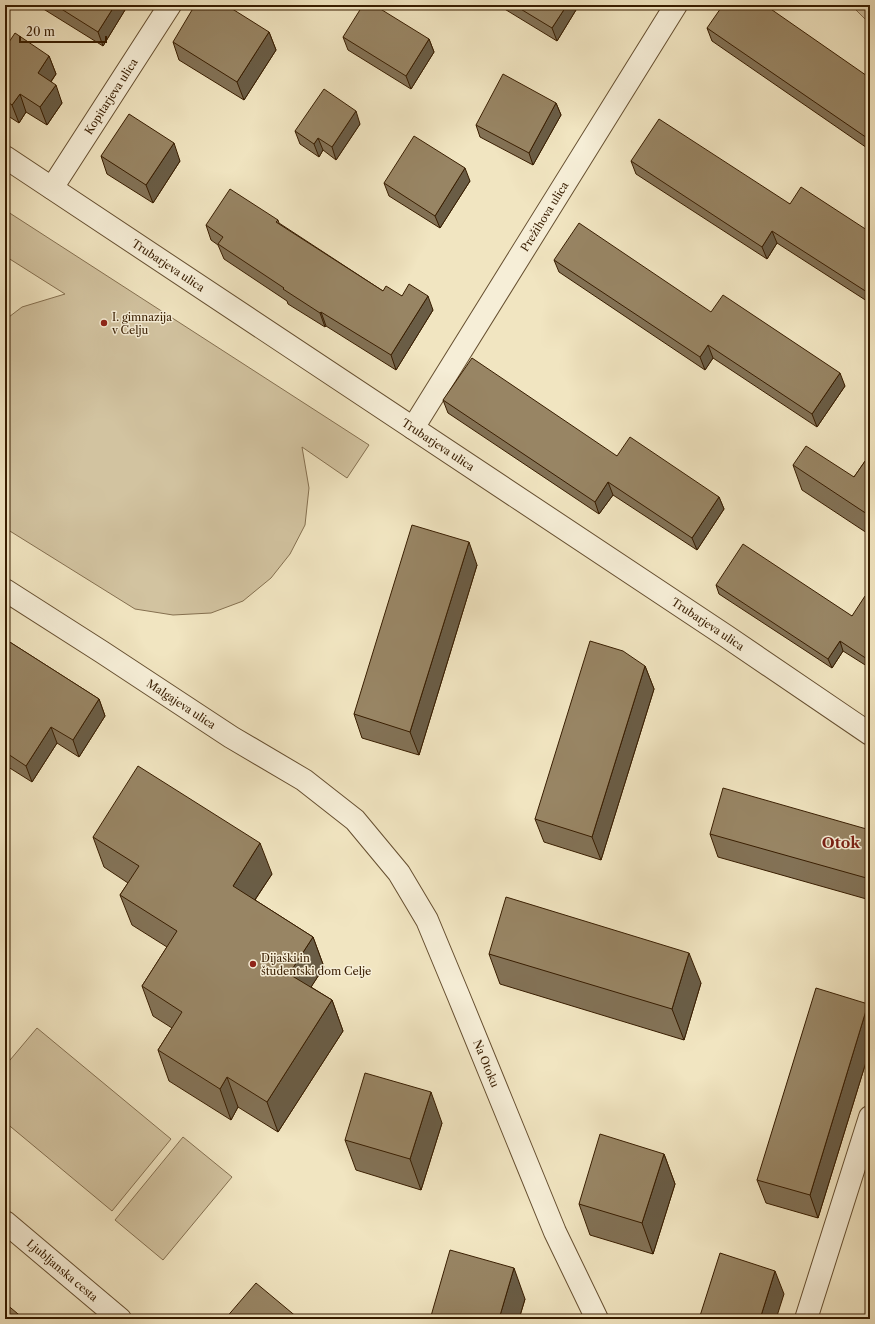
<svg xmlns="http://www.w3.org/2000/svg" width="875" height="1324" font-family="'Libre Caslon Text',serif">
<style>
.green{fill:#d2c3a0;stroke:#857050}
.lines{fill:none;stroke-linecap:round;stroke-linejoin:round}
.minor-casing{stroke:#664f30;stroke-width:24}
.minor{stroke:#f6eed7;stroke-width:22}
.wall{fill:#837256;stroke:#381d00}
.shaded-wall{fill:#6a5d46;stroke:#381d00}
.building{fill:#988564;stroke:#381d00}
.poi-dot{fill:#8f2418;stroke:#f6eed7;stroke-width:1.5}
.labels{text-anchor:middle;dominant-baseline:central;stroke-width:3;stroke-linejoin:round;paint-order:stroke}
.street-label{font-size:11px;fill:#381d00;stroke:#f6eed7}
.poi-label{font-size:11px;fill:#381d00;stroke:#f6eed7;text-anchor:start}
.district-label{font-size:15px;font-weight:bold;fill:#7a1f14;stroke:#f6eed7}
</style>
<rect width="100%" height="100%" fill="#f1e5c1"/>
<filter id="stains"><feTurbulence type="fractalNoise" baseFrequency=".005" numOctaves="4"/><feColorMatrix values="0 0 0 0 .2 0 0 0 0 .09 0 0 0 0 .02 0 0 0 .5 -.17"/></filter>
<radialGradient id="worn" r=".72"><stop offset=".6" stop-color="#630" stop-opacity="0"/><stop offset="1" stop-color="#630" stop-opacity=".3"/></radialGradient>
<!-- green -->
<path class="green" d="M 851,5 L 870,5 L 870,24 Z
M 5,210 L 369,445 L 347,478 L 302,447 L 309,488 L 305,525 L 290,554 L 271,578 L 243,601 L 211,613 L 173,615 L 135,609 L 5,528 L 5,320 L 22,307 L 65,294 L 5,256 Z
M 37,1028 L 171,1139 L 112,1211 L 5,1122 L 5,1066 Z
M 183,1137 L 232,1177 L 163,1260 L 115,1220 Z"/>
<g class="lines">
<!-- minor casing -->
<g class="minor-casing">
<g id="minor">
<path id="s1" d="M 5,157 L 726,636 L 870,734"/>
<path id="s2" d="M 52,188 L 170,5"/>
<path id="s3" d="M 413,428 L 676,5"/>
<path id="s4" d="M 5,590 L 102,652 L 231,737 L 304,780 L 355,820 L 399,873 L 427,920 L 459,997 L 555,1232 L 597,1319"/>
<path id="s5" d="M 5,1222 L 120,1319"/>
<path d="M 806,1319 L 870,1117"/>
</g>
</g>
<!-- minor -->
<use href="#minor" class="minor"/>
</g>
<!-- wall -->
<path class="wall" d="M 37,5 L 128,5 L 103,46 Z
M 498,5 L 579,5 L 557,41 Z
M 707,28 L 870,78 L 870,150 L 712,41 Z
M 269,32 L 276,50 L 244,100 L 179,60 L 173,42 Z
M 343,37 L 429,39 L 434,52 L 411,89 L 348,50 Z
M 5,48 L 49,56 L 56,74 L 51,82 L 62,103 L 47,125 L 26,112 L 19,123 L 5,114 Z
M 556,103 L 561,115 L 533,165 L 480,137 L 476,125 Z
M 360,124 L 336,160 L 323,150 L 319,157 L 300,144 L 295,131 Z
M 101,156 L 180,161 L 153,203 L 107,174 Z
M 631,161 L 790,204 L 870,232 L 870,303 L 777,243 L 767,259 L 636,174 Z
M 470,181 L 440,228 L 389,196 L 384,183 Z
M 278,220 L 279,223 L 383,291 L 402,296 L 433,310 L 396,370 L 326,326 L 325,327 L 288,304 L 287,301 L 224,259 L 218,245 L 211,240 L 206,225 Z
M 554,260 L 845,386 L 817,427 L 713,358 L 705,370 L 559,272 Z
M 443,400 L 617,456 L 719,497 L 724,509 L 697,550 L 613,495 L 599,514 L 448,413 Z
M 870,454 L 870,535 L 802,490 L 793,465 L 854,477 Z
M 477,565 L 419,755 L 362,738 L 354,714 Z
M 716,585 L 852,616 L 870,599 L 870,668 L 843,651 L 832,668 L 719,594 Z
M 5,639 L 99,699 L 105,716 L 79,757 L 57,743 L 32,782 L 5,765 Z
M 645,666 L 654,689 L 601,860 L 544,842 L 535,819 Z
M 870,830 L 870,900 L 718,857 L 710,834 Z
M 93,837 L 272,874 L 255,900 L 313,937 L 324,967 L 311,987 L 332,1000 L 343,1031 L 278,1132 L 238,1107 L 231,1120 L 169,1081 L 158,1050 L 172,1028 L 153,1016 L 142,986 L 167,947 L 132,925 L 120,895 L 128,883 L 104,867 Z
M 489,954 L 701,983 L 684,1040 L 500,984 Z
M 868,1004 L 870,1008 L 870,1049 L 818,1218 L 766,1203 L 757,1180 Z
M 442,1123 L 421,1190 L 356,1170 L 345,1140 Z
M 664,1154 L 675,1184 L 653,1254 L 590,1235 L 579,1204 Z
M 525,1299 L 519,1319 L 432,1319 L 431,1316 Z"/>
<!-- shaded-wall -->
<path class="shaded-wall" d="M 115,5 L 128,5 L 103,46 L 98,32 Z
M 567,5 L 579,5 L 557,41 L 552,28 Z
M 269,32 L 276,50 L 244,100 L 237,82 Z
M 429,39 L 434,52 L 411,89 L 406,76 Z
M 49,56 L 56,74 L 44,91 L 38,73 Z
M 56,85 L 62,103 L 47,125 L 40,107 Z
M 20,94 L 26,112 L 19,123 L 12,105 Z
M 556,103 L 561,115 L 533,165 L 529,153 Z
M 356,111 L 360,124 L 336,160 L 332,147 Z
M 318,138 L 323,150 L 319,157 L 314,144 Z
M 174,143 L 180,161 L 153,203 L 146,185 Z
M 465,168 L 470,181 L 440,228 L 435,216 Z
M 772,231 L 777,243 L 767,259 L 762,247 Z
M 428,296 L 433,310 L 396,370 L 391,355 Z
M 321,312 L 326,326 L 325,327 L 320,313 Z
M 708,345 L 713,358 L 705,370 L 700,357 Z
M 840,373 L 845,386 L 817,427 L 812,414 Z
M 608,482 L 613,495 L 599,514 L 595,502 Z
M 719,497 L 724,509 L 697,550 L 692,538 Z
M 469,542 L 477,565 L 419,755 L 410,732 Z
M 840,641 L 843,651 L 832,668 L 828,659 Z
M 645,666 L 654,689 L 601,860 L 592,837 Z
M 99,699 L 105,716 L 79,757 L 73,740 Z
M 51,727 L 57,743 L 32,782 L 26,766 Z
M 260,843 L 272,874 L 244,916 L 233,886 Z
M 313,937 L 324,967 L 300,1004 L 289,974 Z
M 689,953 L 701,983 L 684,1040 L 672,1009 Z
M 332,1000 L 343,1031 L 278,1132 L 267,1102 Z
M 868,1004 L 870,1008 L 870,1049 L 818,1218 L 810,1195 Z
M 227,1077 L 238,1107 L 231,1120 L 220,1089 Z
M 431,1092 L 442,1123 L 421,1190 L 410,1159 Z
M 664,1154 L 675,1184 L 653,1254 L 642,1223 Z
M 514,1268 L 525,1299 L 519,1319 L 499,1319 Z
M 775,1271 L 784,1294 L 776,1319 L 760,1319 Z"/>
<!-- building -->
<path class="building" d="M 55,5 L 115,5 L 98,32 Z
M 195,5 L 226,5 L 269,32 L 237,82 L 173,42 Z
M 363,5 L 374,5 L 429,39 L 406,76 L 343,37 Z
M 514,5 L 567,5 L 552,28 Z
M 723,5 L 765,5 L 870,78 L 870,140 L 707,28 Z
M 15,33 L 49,56 L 38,73 L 56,85 L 40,107 L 20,94 L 12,105 L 5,100 L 5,48 Z
M 503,74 L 556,103 L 529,153 L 476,125 Z
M 324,89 L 356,111 L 332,147 L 318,138 L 314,144 L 295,131 Z
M 129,114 L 174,143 L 146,185 L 101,156 Z
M 659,119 L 790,204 L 801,187 L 870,232 L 870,294 L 772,231 L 762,247 L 631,161 Z
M 414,136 L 465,168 L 435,216 L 384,183 Z
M 230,189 L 278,220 L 276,222 L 383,291 L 386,286 L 402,296 L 409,284 L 428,296 L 391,355 L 321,312 L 320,313 L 283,289 L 284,288 L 218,244 L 223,237 L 206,225 Z
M 579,223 L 711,312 L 723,295 L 840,373 L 812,414 L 708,345 L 700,357 L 554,260 Z
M 472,358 L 617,456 L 630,437 L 719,497 L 692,538 L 608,482 L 595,502 L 443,400 Z
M 806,446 L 854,477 L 870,454 L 870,516 L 793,465 Z
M 412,525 L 469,542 L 410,732 L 354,714 Z
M 743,544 L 852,616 L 865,596 L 870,599 L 870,661 L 840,641 L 828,659 L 716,585 Z
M 5,639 L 99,699 L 73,740 L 51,727 L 26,766 L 5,752 Z
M 590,641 L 623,651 L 645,666 L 592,837 L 535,819 Z
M 138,766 L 260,843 L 233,886 L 313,937 L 289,974 L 332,1000 L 267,1102 L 227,1077 L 220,1089 L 158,1050 L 182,1012 L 142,986 L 177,931 L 120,895 L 139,866 L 93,837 Z
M 723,788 L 870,830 L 870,879 L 710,834 Z
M 506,897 L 689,953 L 672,1009 L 489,954 Z
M 816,988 L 868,1004 L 810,1195 L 757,1180 Z
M 365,1073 L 431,1092 L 410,1159 L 345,1140 Z
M 600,1134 L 664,1154 L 642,1223 L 579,1204 Z
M 450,1250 L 514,1268 L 499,1319 L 442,1319 L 431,1316 Z
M 720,1253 L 775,1271 L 760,1319 L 699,1319 Z
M 256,1283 L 298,1318 L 297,1319 L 225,1319 Z
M 5,1303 L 24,1319 L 5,1319 Z"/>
<!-- markers -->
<g class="poi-dot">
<circle cx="104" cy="323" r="4"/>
<circle cx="253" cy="964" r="4"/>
</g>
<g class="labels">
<!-- street labels -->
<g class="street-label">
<text stroke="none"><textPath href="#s2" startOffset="109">Kopitarjeva ulica</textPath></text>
<text stroke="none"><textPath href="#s3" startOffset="249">Prežihova ulica</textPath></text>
<text stroke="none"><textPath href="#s1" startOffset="196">Trubarjeva ulica</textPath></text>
<text stroke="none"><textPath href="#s1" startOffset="520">Trubarjeva ulica</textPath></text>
<text stroke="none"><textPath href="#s1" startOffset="844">Trubarjeva ulica</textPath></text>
<text stroke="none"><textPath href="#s4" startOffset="210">Malgajeva ulica</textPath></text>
<text stroke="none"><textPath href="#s4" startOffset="698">Na Otoku</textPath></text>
<text stroke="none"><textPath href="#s5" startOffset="75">Ljubljanska cesta</textPath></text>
</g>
<!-- poi labels -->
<g class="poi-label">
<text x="112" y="317">I. gimnazija<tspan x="112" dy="13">v Celju</tspan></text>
<text x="261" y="958">Dijaški in<tspan x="261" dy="13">študentski dom Celje</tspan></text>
</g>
<!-- district labels -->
<g class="district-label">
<text x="841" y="842">Otok</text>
</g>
</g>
<!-- margin -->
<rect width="875" height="1324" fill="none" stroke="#f1e5c1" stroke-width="20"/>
<rect x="6" y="6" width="863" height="1312" fill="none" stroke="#381d00" stroke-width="2"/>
<rect x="10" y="10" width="855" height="1304" fill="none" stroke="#381d00"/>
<!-- scale -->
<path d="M20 36v6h86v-6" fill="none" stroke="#381d00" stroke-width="2"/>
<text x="26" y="36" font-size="12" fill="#381d00" stroke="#f6eed7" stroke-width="3" paint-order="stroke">20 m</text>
<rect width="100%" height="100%" filter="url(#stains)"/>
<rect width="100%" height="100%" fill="url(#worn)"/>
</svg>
